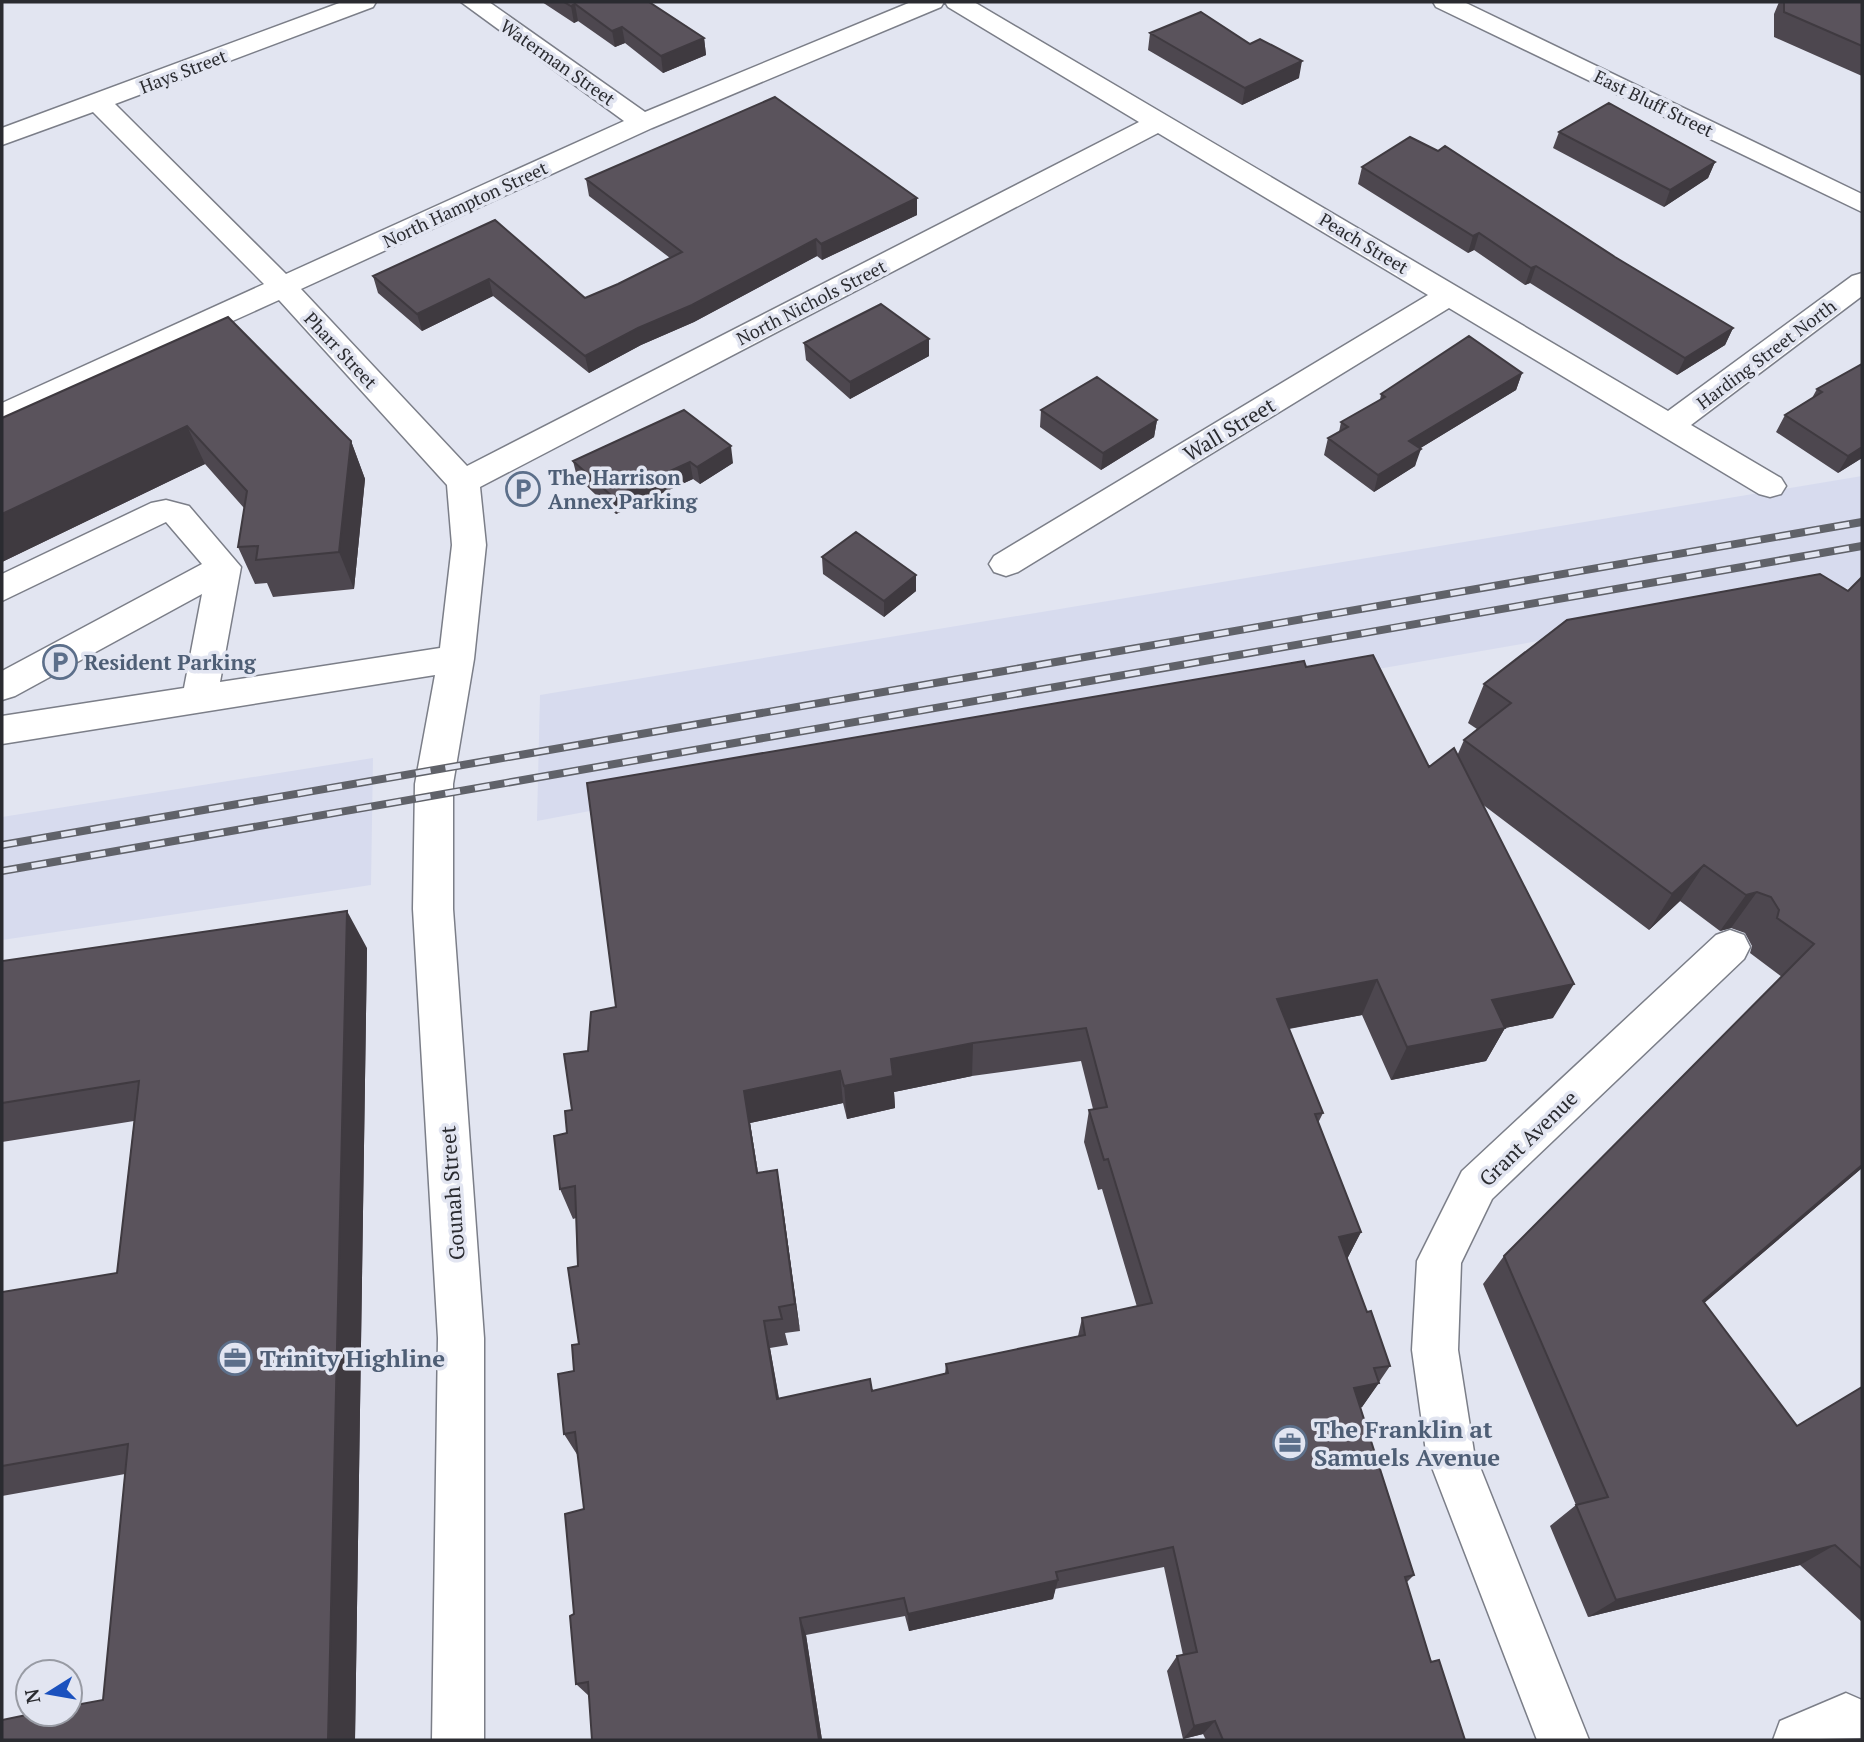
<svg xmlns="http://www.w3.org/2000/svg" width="1864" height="1742" font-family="'PT Serif',serif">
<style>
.built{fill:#d7dbee}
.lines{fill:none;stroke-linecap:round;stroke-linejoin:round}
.minor-casing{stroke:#7b7e88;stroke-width:3}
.minor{fill:#fff;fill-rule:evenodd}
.rail-casing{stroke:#606269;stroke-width:8}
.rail{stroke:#e2e5f1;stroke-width:5;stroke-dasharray:15;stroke-linecap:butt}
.wall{fill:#4d474f;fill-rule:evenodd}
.shaded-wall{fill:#3f3a40}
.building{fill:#5a535c;stroke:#3f3a40;stroke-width:2;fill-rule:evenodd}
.labels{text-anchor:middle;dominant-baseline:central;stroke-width:7;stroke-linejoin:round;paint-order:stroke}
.far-street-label{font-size:18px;fill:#2a2b30;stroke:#e2e5f1}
.street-label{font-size:21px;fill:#2a2b30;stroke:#e2e5f1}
.service-label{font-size:21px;font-weight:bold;fill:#4e5e75;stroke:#e2e5f1;text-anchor:start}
.near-service-label{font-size:24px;font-weight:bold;fill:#4e5e75;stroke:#e2e5f1;text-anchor:start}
</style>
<rect width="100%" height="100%" fill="#e2e5f1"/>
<!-- built -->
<path class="built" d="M 1862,476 L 1862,585 L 922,748 L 537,821 L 540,695 Z
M 373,758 L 371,885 L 2,940 L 2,817 Z"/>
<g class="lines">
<!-- minor casing -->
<g class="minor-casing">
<path id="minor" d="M 342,2 L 376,2 L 373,7 L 115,104 L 286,274 L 624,121 L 461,2 L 489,2 L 645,112 L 911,2 L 944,2 L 941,7 L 652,128 L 301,289 L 467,466 L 1139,122 L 948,7 L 945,2 L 974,2 L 1668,411 L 1852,276 L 1862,273 L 1862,296 L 1691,425 L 1781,478 L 1786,486 L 1781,494 L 1770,497 L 1759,494 L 1449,308 L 1018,572 L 1006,576 L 994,572 L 989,564 L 994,556 L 1428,295 L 1158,133 L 480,487 L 486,545 L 474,659 L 453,784 L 453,909 L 484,1338 L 484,1740 L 432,1740 L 438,1338 L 413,909 L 415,784 L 435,675 L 2,744 L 2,716 L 184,688 L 202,594 L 15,696 L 2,700 L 2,671 L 202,564 L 166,522 L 2,601 L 2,574 L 151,503 L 166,500 L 189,506 L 241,567 L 220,682 L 440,648 L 452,545 L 447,485 L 279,300 L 2,425 L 2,403 L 264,284 L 93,112 L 2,145 L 2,128 Z
M 1433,2 L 1464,2 L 1862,194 L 1862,212 L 1436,7 Z
M 1730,930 L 1744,935 L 1750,947 L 1744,959 L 1492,1199 L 1461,1263 L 1458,1350 L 1474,1452 L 1589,1740 L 1537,1740 L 1426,1452 L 1412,1350 L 1417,1261 L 1462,1171 L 1716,935 Z
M 1846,1693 L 1862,1700 L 1862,1738 L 1773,1740 L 1780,1721 Z"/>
</g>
<!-- minor -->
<use href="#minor" class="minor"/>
<!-- rail casing -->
<g class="rail-casing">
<path id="rail" d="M 2,845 L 1862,522
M 2,871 L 1862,546"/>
</g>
<!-- rail -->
<use href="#rail" class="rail"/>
</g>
<!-- wall -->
<path class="wall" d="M 542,2 L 648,2 L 704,38 L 706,55 L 663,73 L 625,43 L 615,47 L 578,21 L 574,23 Z
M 1779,2 L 1862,2 L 1862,76 L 1774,37 L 1774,14 Z
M 1150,33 L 1250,44 L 1299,78 L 1242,105 L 1148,50 Z
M 1559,132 L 1715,162 L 1708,178 L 1664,207 L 1553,148 Z
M 1362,167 L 1615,257 L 1733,328 L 1725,345 L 1677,375 L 1530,283 L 1525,285 L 1474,250 L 1468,253 L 1358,184 Z
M 586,179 L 917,198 L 917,215 L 822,260 L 817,256 L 694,322 L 641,345 L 589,373 L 493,296 L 422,331 L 378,293 L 373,276 L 495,220 L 585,298 L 618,284 L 670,258 L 589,196 Z
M 228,317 L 351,441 L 365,479 L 354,589 L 273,597 L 267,583 L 255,584 L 238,547 L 244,508 L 205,464 L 2,562 L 2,418 Z
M 929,339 L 929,356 L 850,399 L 806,360 L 804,343 Z
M 1862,364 L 1862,458 L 1838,473 L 1776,432 L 1785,415 L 1812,398 L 1817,389 Z
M 1522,373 L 1516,390 L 1419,449 L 1415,466 L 1374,492 L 1324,455 L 1328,438 L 1339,432 L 1341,422 L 1380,400 L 1381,394 Z
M 1041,410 L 1157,420 L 1154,437 L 1101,470 L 1040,427 Z
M 573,461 L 733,463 L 700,484 L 693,479 L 616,514 L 577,477 Z
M 822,557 L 916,591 L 884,617 L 823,574 Z
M 1820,574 L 1862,1168 L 1704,1303 L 1797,1426 L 1862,1387 L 1862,1622 L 1800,1565 L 1588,1617 L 1550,1526 L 1576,1505 L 1483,1284 L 1504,1256 L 1782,977 L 1750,953 L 1752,946 L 1745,933 L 1731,928 L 1720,931 L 1680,901 L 1649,930 L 1482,804 L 1553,1018 L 1505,1028 L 1486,1061 L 1391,1080 L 1362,1015 L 1289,1029 L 1323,1113 L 1318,1123 L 1361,1232 L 1347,1259 L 1367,1312 L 1390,1366 L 1362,1407 L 1360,1408 L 1414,1575 L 1406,1583 L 1431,1662 L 1465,1740 L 1206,1740 L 1203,1734 L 1183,1739 L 1167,1671 L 1177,1656 L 1183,1655 L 1164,1567 L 1055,1589 L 1053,1599 L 909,1631 L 905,1616 L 806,1635 L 822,1740 L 592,1740 L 589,1696 L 576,1684 L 574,1614 L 584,1509 L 578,1456 L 564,1434 L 579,1344 L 576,1218 L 573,1219 L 560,1189 L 567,1133 L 572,1110 L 588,1051 L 616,1007 L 1306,667 L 1429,767 L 1457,756 L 1464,740 L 1477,729 L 1468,723 L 1484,684 ZM 1081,1061 L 1093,1109 L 1089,1110 L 1084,1142 L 1098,1190 L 1102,1189 L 1137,1307 L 1082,1318 L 1078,1336 L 946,1364 L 945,1374 L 872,1391 L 779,1398 L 770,1348 L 788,1345 L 785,1333 L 800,1331 L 782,1201 L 777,1170 L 758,1173 L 750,1123 L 843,1103 L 847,1119 L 895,1108 L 894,1092 L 972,1076 Z
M 367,948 L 355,1740 L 2,1740 L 103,1700 L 125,1474 L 2,1496 L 2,1292 L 117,1273 L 134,1121 L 2,1142 L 2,961 Z"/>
<!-- shaded-wall -->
<path class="shaded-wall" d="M 575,4 L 578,21 L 574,23 L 571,6 Z
M 622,27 L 625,43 L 615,47 L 612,31 Z
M 704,38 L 706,55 L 663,73 L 661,56 Z
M 1302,61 L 1299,78 L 1242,105 L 1245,88 Z
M 1715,162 L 1708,178 L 1664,207 L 1670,190 Z
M 917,198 L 917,215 L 822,260 L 821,244 Z
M 1479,233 L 1474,250 L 1468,253 L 1473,236 Z
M 816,239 L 817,256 L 694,322 L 641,345 L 589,373 L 585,356 L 638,328 Z
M 1536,266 L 1530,283 L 1525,285 L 1531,268 Z
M 489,279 L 493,296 L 422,331 L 417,314 Z
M 1733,328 L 1725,345 L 1677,375 L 1685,358 Z
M 929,339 L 929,356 L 850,399 L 850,382 Z
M 1522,373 L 1516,390 L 1404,458 L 1409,441 Z
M 1157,420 L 1154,437 L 1101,470 L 1103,453 Z
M 187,426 L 205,464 L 2,562 L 2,514 Z
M 351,441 L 365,479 L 354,589 L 339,552 Z
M 731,446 L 733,463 L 700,484 L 697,467 Z
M 1862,447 L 1862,458 L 1838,473 L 1848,456 Z
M 1421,449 L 1415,466 L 1374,492 L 1378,475 Z
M 690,462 L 693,479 L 616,514 L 613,497 Z
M 916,575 L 916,591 L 884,617 L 884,601 Z
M 1704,865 L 1680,901 L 1649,930 L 1672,894 Z
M 1757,892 L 1731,928 L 1720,931 L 1746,895 Z
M 347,911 L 367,948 L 355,1740 L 328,1740 Z
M 1377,980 L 1362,1015 L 1265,1033 L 1277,999 Z
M 1574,984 L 1553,1018 L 1505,1028 L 1486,1061 L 1391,1080 L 1407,1047 L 1492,1000 Z
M 973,1043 L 972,1076 L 894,1092 L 895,1108 L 847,1119 L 844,1086 L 891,1059 Z
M 840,1071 L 843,1103 L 750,1123 L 763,1203 L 744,1091 Z
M 1862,1165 L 1862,1168 L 1675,1328 L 1703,1301 Z
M 777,1170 L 782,1201 L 800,1331 L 795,1304 Z
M 1361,1232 L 1346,1261 L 1339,1237 Z
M 764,1321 L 770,1348 L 783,1423 L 777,1399 Z
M 1379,1383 L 1362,1407 L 1338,1413 L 1354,1388 Z
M 1835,1545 L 1800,1565 L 1588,1617 L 1616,1600 Z
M 1058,1580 L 1053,1599 L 909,1631 L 908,1614 Z
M 800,1618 L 806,1635 L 822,1740 L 819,1740 Z
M 1215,1721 L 1203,1734 L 1183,1739 L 1194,1726 Z"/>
<!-- building -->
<path class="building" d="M 564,2 L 649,2 L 704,38 L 661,56 L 622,27 L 612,31 L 575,4 L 571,6 Z
M 1784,2 L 1862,2 L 1862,46 L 1784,12 Z
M 1201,12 L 1250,44 L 1260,39 L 1302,61 L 1245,88 L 1150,33 Z
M 775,97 L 917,198 L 821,244 L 816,239 L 692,305 L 638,328 L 585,356 L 489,279 L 417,314 L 373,276 L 495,220 L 585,298 L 618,284 L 682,252 L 586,179 Z
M 1609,103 L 1715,162 L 1670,190 L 1559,132 Z
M 1410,137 L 1438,151 L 1445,146 L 1615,257 L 1733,328 L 1685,358 L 1536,266 L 1531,268 L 1479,233 L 1473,236 L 1362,167 Z
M 881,304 L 929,339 L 850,382 L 804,343 Z
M 228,317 L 351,441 L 339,552 L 256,560 L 258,546 L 238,547 L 247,491 L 187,426 L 2,514 L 2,418 Z
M 1469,336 L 1522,373 L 1409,441 L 1421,449 L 1378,475 L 1328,438 L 1348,427 L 1341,422 L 1385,397 L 1381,394 Z
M 1862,364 L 1862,447 L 1848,456 L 1785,415 L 1822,392 L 1817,389 Z
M 1097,377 L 1157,420 L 1103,453 L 1041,410 Z
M 684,410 L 731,446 L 697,467 L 690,462 L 613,497 L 573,461 Z
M 856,532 L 916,575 L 884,601 L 822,557 Z
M 1820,574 L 1848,591 L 1862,577 L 1862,1165 L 1703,1301 L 1797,1426 L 1862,1387 L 1862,1569 L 1835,1545 L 1616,1600 L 1576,1505 L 1608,1497 L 1504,1256 L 1814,944 L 1777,918 L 1779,910 L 1771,897 L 1757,892 L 1746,895 L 1704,865 L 1672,894 L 1464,740 L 1511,703 L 1484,684 L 1567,620 Z
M 1373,655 L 1429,767 L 1454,748 L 1574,984 L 1492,1000 L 1505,1028 L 1407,1047 L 1377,980 L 1277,999 L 1323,1113 L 1315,1114 L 1361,1232 L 1339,1237 L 1367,1312 L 1371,1311 L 1390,1366 L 1374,1368 L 1379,1383 L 1354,1388 L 1414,1575 L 1405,1577 L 1431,1662 L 1439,1660 L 1465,1740 L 1223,1740 L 1215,1721 L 1194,1726 L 1177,1656 L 1197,1652 L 1173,1547 L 1056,1572 L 1058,1580 L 908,1614 L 904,1598 L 800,1618 L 819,1740 L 592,1740 L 588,1682 L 576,1684 L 570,1616 L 574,1614 L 565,1514 L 584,1509 L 575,1432 L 564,1434 L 558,1374 L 574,1371 L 572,1345 L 579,1344 L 568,1268 L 578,1266 L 575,1186 L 560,1189 L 554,1136 L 567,1133 L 565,1111 L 572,1110 L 564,1054 L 588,1051 L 591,1012 L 616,1007 L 587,783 L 1304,661 L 1306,667 ZM 1086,1028 L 1107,1107 L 1089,1110 L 1104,1160 L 1108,1159 L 1152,1303 L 1082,1318 L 1085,1335 L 946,1364 L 948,1373 L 872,1391 L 870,1379 L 777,1399 L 764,1321 L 782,1319 L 779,1307 L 795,1304 L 777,1170 L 757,1173 L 744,1091 L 840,1071 L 844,1086 L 893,1076 L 891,1059 L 973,1043 Z
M 347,911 L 328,1740 L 2,1740 L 2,1720 L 31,1714 L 70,1714 L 70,1706 L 103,1700 L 128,1444 L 2,1466 L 2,1292 L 117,1273 L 139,1081 L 2,1103 L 2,961 Z"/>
<!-- icons -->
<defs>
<g id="parking-ring" transform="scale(1.75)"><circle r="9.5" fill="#e2e5f1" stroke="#5c6f8a" stroke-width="1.5"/><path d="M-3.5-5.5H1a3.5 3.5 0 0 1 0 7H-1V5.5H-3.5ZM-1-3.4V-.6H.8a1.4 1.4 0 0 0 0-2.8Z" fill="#5c6f8a"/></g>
<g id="office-ring" transform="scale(1.75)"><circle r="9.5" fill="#e2e5f1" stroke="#5c6f8a" stroke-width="1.5"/><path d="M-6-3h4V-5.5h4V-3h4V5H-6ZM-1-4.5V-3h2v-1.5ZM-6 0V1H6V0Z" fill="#5c6f8a"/></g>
</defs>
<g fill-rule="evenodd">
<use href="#parking-ring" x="523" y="489"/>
<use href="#parking-ring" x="60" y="662"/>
<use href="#office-ring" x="235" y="1358"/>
<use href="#office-ring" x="1290" y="1443"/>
</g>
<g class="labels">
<!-- far-street labels -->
<g class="far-street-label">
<text transform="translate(558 62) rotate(35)">Waterman Street</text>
<text transform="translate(183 71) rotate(-21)">Hays Street</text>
<text transform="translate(1654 103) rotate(26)">East Bluff Street</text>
<text transform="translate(465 204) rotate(-25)">North Hampton Street</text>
<text transform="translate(1364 243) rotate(31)">Peach Street</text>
<text transform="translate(811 302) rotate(-27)">North Nichols Street</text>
<text transform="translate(341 350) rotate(47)">Pharr Street</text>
<text transform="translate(1766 354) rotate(-37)">Harding Street North</text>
</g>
<!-- street labels -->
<g class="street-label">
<text transform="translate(1229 429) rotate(-31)">Wall Street</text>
<text transform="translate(1528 1138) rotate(-44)">Grant Avenue</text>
<text transform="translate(452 1193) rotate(-94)">Gounah Street</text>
</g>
<!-- service labels -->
<g class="service-label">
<text x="548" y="477">The Harrison<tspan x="548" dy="24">Annex Parking</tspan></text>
<text x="84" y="662">Resident Parking</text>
</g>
<!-- near-service labels -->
<g class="near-service-label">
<text x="260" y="1358">Trinity Highline</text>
<text x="1314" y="1429">The Franklin at<tspan x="1314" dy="28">Samuels Avenue</tspan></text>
</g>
</g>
<!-- border -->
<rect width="1864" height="1742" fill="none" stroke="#2a2b30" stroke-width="7"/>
<!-- north arrow -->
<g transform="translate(49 1693) rotate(259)"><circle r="33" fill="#e2e5f1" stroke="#989ba4" stroke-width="2"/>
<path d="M0-5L12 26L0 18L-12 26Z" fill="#1b51be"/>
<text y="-10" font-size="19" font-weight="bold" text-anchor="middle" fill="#2a2b30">N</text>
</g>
</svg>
